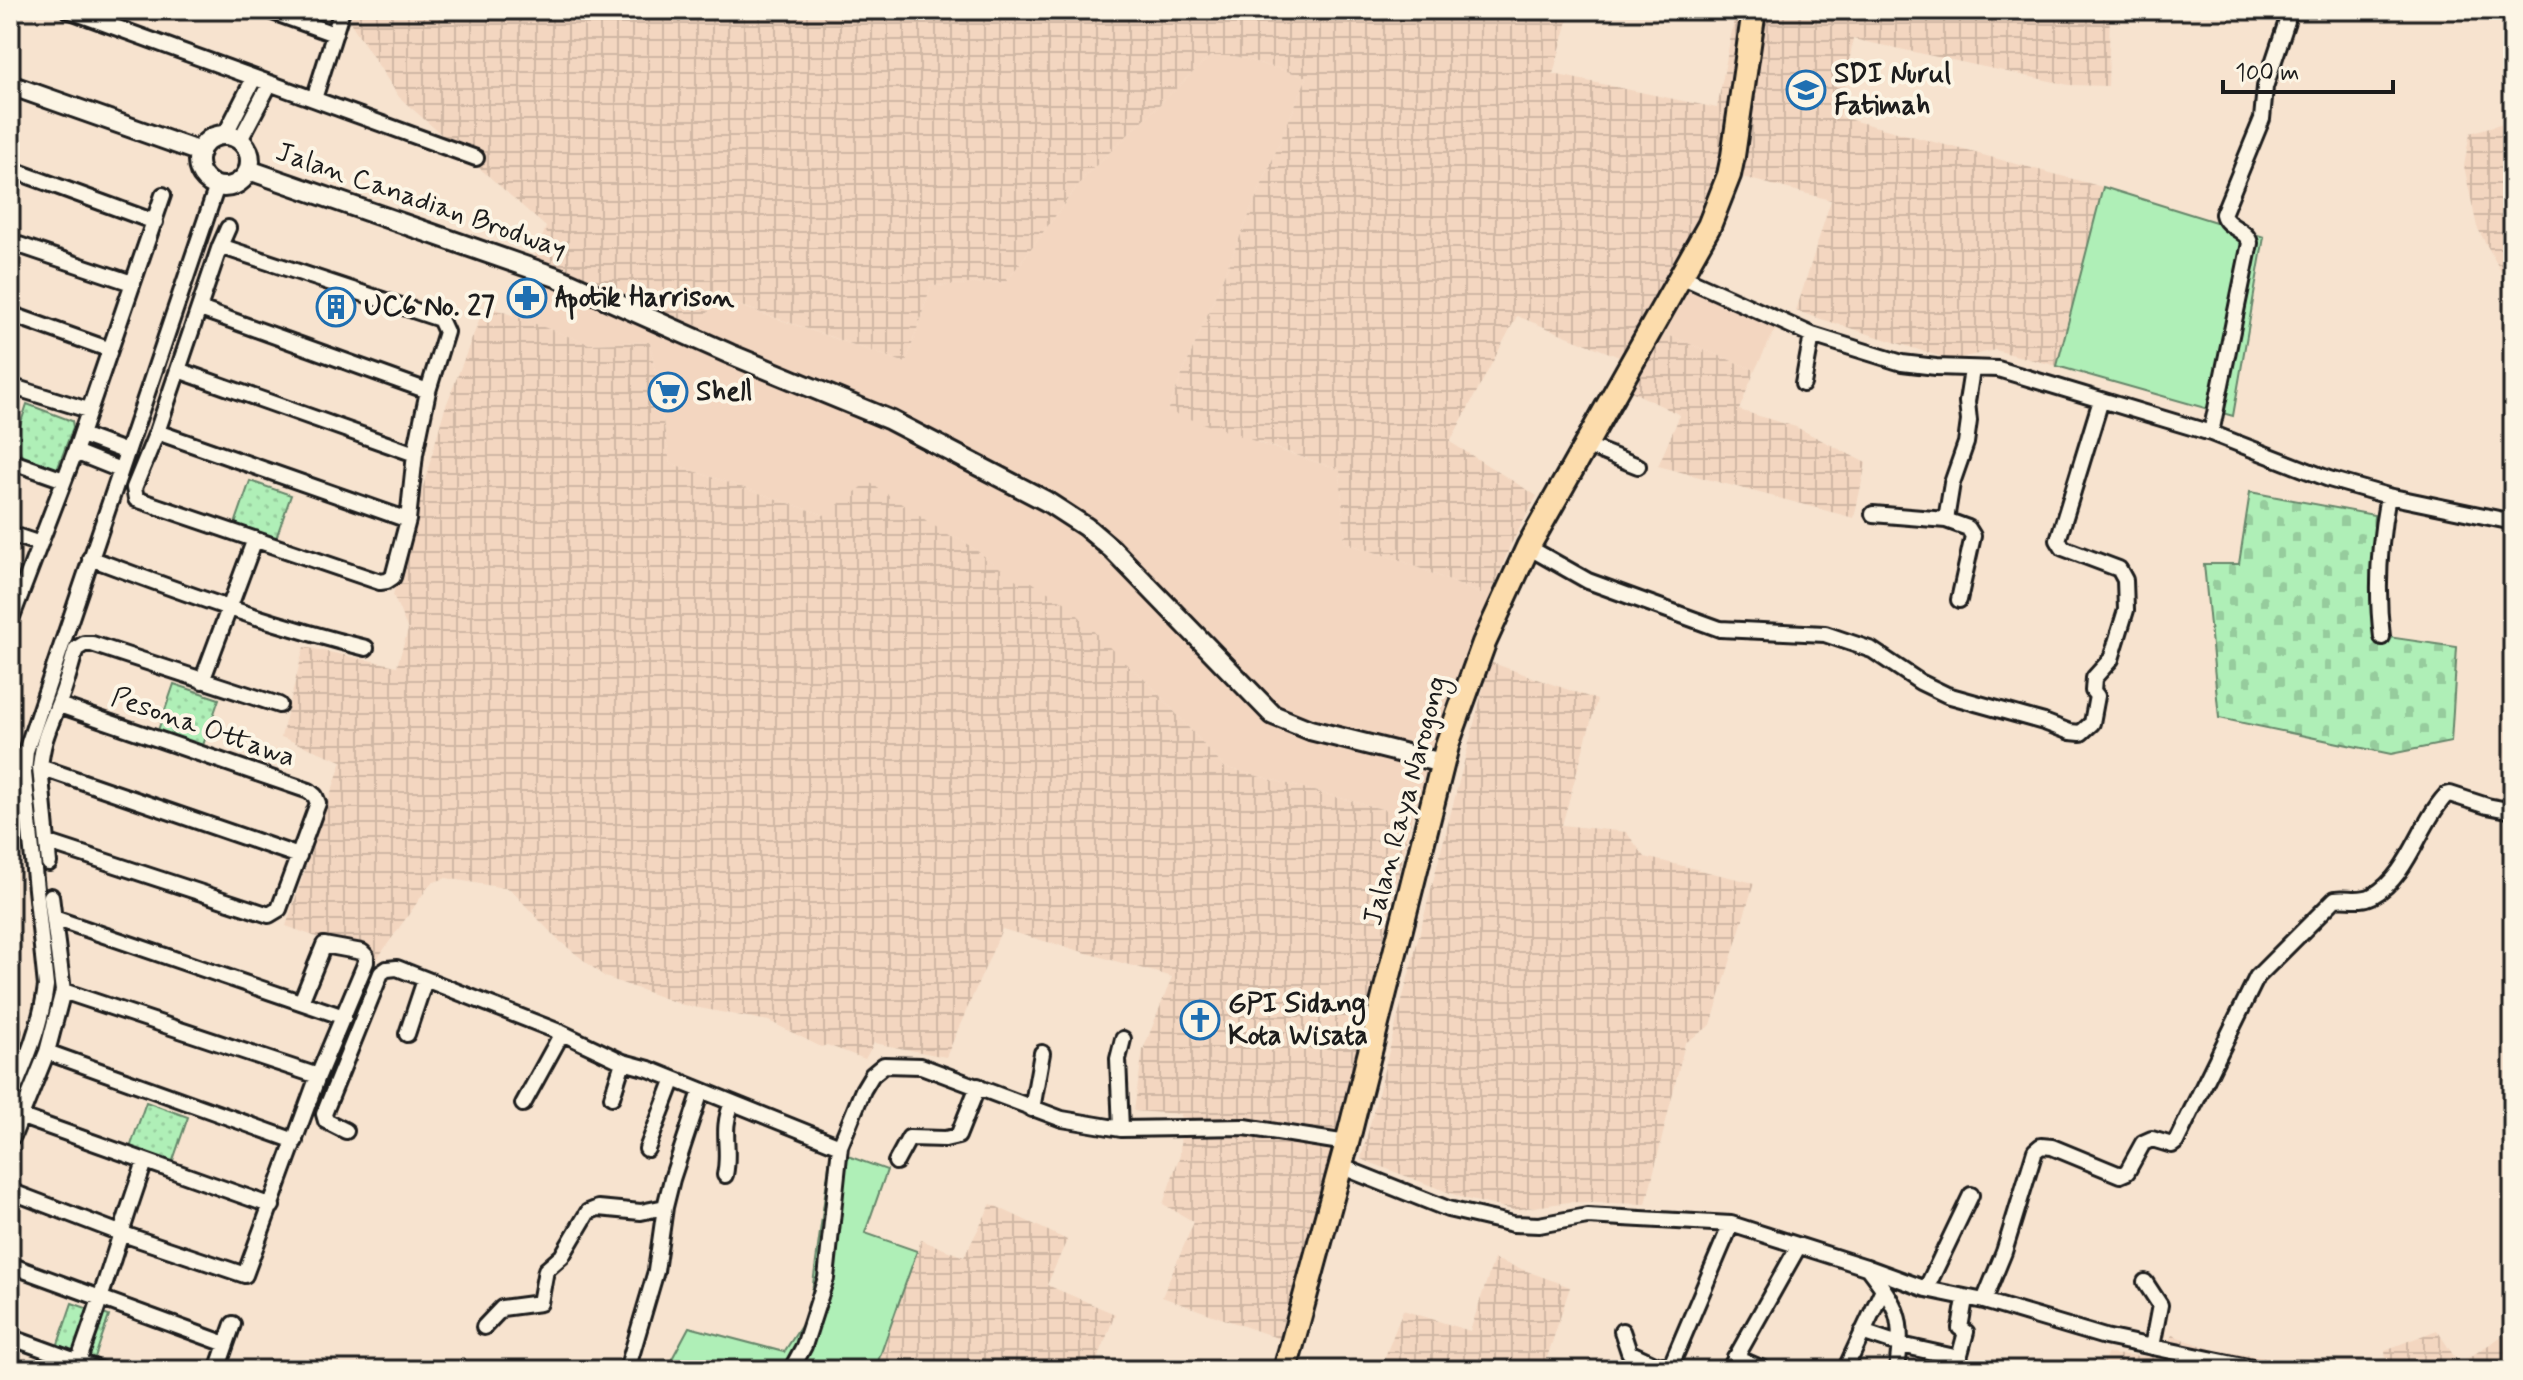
<svg xmlns="http://www.w3.org/2000/svg" width="2523" height="1380" font-family="Mynerve,sans-serif">
<style>
.built{fill:#f3d6c0}
.industrial{fill:url(#industrial-grid)}
.green{fill:#afefb7;stroke:#66866a;stroke-width:2}
.cemetery{fill:url(#cemetery-stones);stroke:#66866a;stroke-width:2}
.park{fill:url(#park-dots);stroke:#66866a;stroke-width:2}
.lines{fill:none;stroke-linecap:round;stroke-linejoin:round}
.minor-casing{stroke:#1c1c1c;stroke-width:20}
.tertiary-casing{stroke:#1c1c1c;stroke-width:24}
.primary-casing{stroke:#1c1c1c;stroke-width:28}
.minor{stroke:#fcf5e5;stroke-width:14}
.tertiary{stroke:#fcf5e5;stroke-width:18}
.primary{stroke:#fcdcac;stroke-width:22}
.labels{text-anchor:middle;dominant-baseline:central;stroke-width:8;stroke-linejoin:round;paint-order:stroke}
.poi-label{font-size:28px;font-weight:bold;fill:#1c1c1c;stroke:#fcf5e5;text-anchor:start}
.street-label{font-size:28px;fill:#1c1c1c;stroke:#fcf5e5}
</style>
<defs>
<pattern id="industrial-grid" width="8" height="8" patternUnits="userSpaceOnUse" patternTransform="scale(2)"><rect width="8" height="8" fill="#f3d6c0"/><path d="M0 4h8M4 0v8" fill="none" stroke="#d0b7a4"/></pattern>
<pattern id="cemetery-stones" width="16" height="16" patternUnits="userSpaceOnUse" patternTransform="scale(2)"><rect width="16" height="16" fill="#afefb7"/><path d="M2 7V4a2 2 0 0 1 4 0v3zM10 15v-3a2 2 0 0 1 4 0v3z" fill="#96cc9d"/></pattern>
<pattern id="park-dots" width="8" height="8" patternUnits="userSpaceOnUse" patternTransform="scale(2)"><rect width="8" height="8" fill="#afefb7"/><path d="M2 2h.1M6 6h.1" fill="none" stroke="#96cc9d" stroke-width="1.8" stroke-linecap="round"/></pattern>
</defs>
<rect width="100%" height="100%" fill="#f7e3cf"/>
<filter id="ink" filterUnits="userSpaceOnUse"><feTurbulence type="fractalNoise" baseFrequency=".0125" numOctaves="2"/><feDisplacementMap in="SourceGraphic" scale="16" xChannelSelector="R" yChannelSelector="G"/><feConvolveMatrix kernelMatrix="1 2 1 2 8 2 1 2 1" color-interpolation-filters="sRGB"/></filter>
<g filter="url(#ink)">
<!-- built -->
<path class="built" d="M 1210,56 L 1235,56 L 1307,77 L 1167,411 L 1206,418 L 1259,443 L 1340,470 L 1345,543 L 1400,560 L 1490,598 L 1412,817 L 1224,767 L 1144,678 L 961,539 L 824,515 L 670,463 L 650,342 L 589,344 L 513,316 L 546,227 L 699,326 L 717,298 L 906,363 L 931,286 L 1006,282 L 1085,176 Z
M 1692,278 L 1779,322 L 1755,370 L 1660,332 Z"/>
<!-- industrial -->
<path class="industrial" d="M 354,10 L 1143,10 L 1163,15 L 1164,10 L 1571,10 L 1553,74 L 1717,108 L 1736,10 L 2110,10 L 2108,86 L 2069,85 L 1853,39 L 1840,117 L 2103,187 L 2057,366 L 1995,350 L 1951,360 L 1796,311 L 1831,200 L 1715,170 L 1706,205 L 1675,266 L 1660,332 L 1755,370 L 1739,410 L 1796,427 L 1866,463 L 1854,518 L 1658,466 L 1680,415 L 1631,391 L 1642,371 L 1622,358 L 1517,316 L 1450,442 L 1537,496 L 1510,546 L 1490,598 L 1400,560 L 1345,543 L 1340,470 L 1167,411 L 1307,77 L 1235,56 L 1210,56 L 1085,176 L 1006,282 L 931,286 L 906,363 L 718,298 L 699,326 L 549,268 L 546,227 L 399,97 L 350,22 Z
M 2513,120 L 2513,294 L 2477,227 L 2464,166 L 2470,133 Z
M 485,305 L 589,344 L 650,342 L 670,463 L 824,515 L 869,482 L 951,537 L 961,539 L 1018,581 L 1025,578 L 1066,603 L 1125,663 L 1144,678 L 1224,767 L 1412,817 L 1334,1149 L 1283,1340 L 1162,1297 L 1194,1222 L 1163,1204 L 1180,1155 L 1181,1114 L 1134,1111 L 1143,1050 L 1172,977 L 1002,929 L 946,1057 L 874,1043 L 865,1059 L 827,1045 L 821,1047 L 769,1021 L 683,1005 L 605,977 L 557,939 L 510,889 L 446,878 L 431,883 L 377,959 L 286,926 L 342,761 L 281,737 L 304,647 L 397,666 L 408,630 L 393,595 L 444,411 Z
M 1490,662 L 1597,700 L 1562,825 L 1626,832 L 1645,857 L 1754,883 L 1711,1025 L 1685,1043 L 1646,1204 L 1569,1202 L 1514,1210 L 1466,1199 L 1361,1159 Z
M 991,1204 L 1067,1240 L 1047,1285 L 1115,1314 L 1094,1370 L 875,1370 L 921,1240 L 964,1257 Z
M 1494,1259 L 1570,1287 L 1543,1370 L 1380,1370 L 1403,1310 L 1470,1331 Z
M 2513,1329 L 2513,1370 L 2387,1370 L 2385,1350 L 2437,1330 L 2459,1364 Z
M 2172,1335 L 2214,1350 L 2297,1363 L 2368,1370 L 2100,1370 L 2107,1354 L 2159,1357 Z"/>
<!-- green -->
<path class="green" d="M 2103,187 L 2264,237 L 2233,416 L 2057,366 Z
M 831,1150 L 887,1170 L 865,1233 L 917,1251 L 875,1370 L 666,1370 L 689,1327 L 784,1352 L 809,1314 Z"/>
<!-- cemetery -->
<path class="cemetery" d="M 2250,492 L 2374,515 L 2374,635 L 2457,647 L 2451,742 L 2391,754 L 2219,718 L 2204,564 L 2239,564 Z"/>
<!-- park -->
<path class="park" d="M 27,404 L 72,421 L 73,427 L 57,470 L 51,471 L 10,456 Z
M 250,481 L 291,495 L 273,547 L 232,533 Z
M 174,684 L 219,699 L 201,751 L 156,736 Z
M 146,1102 L 188,1117 L 171,1166 L 129,1151 Z
M 72,1303 L 109,1316 L 92,1366 L 55,1353 Z"/>
<g class="lines">
<!-- minor casing -->
<g class="minor-casing">
<path id="minor" d="M 68,10 L 476,158
M 267,10 L 334,34
M 314,99 L 342,10
M 225,135 L 254,78
M 240,140 L 270,83
M 10,169 L 155,222
M 10,242 L 132,283
M 220,246 L 440,319 L 446,332 L 428,391 L 415,454 L 408,520 L 393,577 L 387,581 L 380,582 L 136,499 L 134,488 L 157,432 L 220,246 L 228,228
M 1681,276 L 1812,335 L 1902,363 L 1936,367 L 1998,369 L 2211,433 L 2329,479 L 2388,496 L 2513,522
M 200,309 L 428,391
M 10,314 L 108,349
M 178,370 L 415,454
M 1803,384 L 1812,335
M 10,386 L 88,410
M 157,432 L 408,520
M 2211,433 L 2250,243 C 2247,229 2226,228 2223,214 L 2262,119 L 2265,87 L 2287,21 L 2288,10
M 81,435 L 127,452
M 1585,445 L 1638,466
M 75,452 L 120,470
M 10,461 L 64,480
M 1873,514 L 1946,520 L 1952,483 L 1966,443 L 1969,421 L 1967,402 L 1972,370
M 1946,520 L 1968,528 L 1973,536 L 1959,600
M 10,534 L 40,544
M 1528,547 L 1588,581 L 1720,629 L 1825,634 L 1872,650 L 1920,682 L 1947,695 L 2044,722 L 2070,732 L 2081,733 L 2092,723 L 2097,696 L 2093,691 L 2094,678 L 2111,659 L 2126,610 L 2125,580 L 2119,569 L 2063,548 L 2058,540 L 2101,400
M 90,558 C 181,592 271,625 366,648
M 10,622 L 75,452 L 163,195
M 2382,637 C 2376,590 2379,543 2388,496
M 202,681 L 255,539
M 40,767 L 299,856
M 49,843 L 269,915 L 279,909 L 318,803 L 315,796 L 309,791 L 59,705
M 49,863 L 40,767 C 43,739 48,731 58,705 C 66,687 70,668 76,649 L 84,644 L 92,644 L 279,705
M 54,918 L 344,1017
M 63,991 L 318,1076
M 407,1034 L 425,980
M 10,1038 L 12,1031
M 47,1052 L 295,1141
M 612,1097 L 623,1062
M 10,1098 C 26,1061 41,1026 46,986 L 24,773 L 26,751 L 217,186
M 523,1104 L 562,1033
M 1032,1109 L 1042,1053
M 22,1117 L 272,1206
M 1121,1129 L 1118,1059 L 1123,1039
M 346,1131 L 326,1121 L 324,1114 L 381,973 L 387,969 L 397,968 L 562,1033 L 623,1062 L 649,1069 L 840,1146
M 13,1136 L 47,1052 L 63,991 L 51,896
M 647,1149 L 673,1081
M 896,1162 L 909,1138 L 945,1139 L 958,1136 L 978,1086
M 1340,1166 L 1448,1209 L 1513,1224 L 1539,1225 L 1587,1216 L 1731,1224 L 1866,1267 L 1926,1289 L 1984,1301 L 2105,1337 L 2262,1370
M 725,1175 C 731,1147 720,1132 732,1103
M 10,1191 L 120,1233 L 245,1275 L 318,1076 L 366,962 L 366,956 L 362,952 L 324,945 L 301,1002
M 10,1265 L 226,1344
M 1867,1267 C 1899,1309 1904,1316 1897,1370
M 2145,1282 L 2160,1305 L 2152,1347
M 1926,1289 L 1971,1195
M 1984,1301 L 2004,1252 L 2035,1151 L 2041,1146 L 2052,1147 L 2120,1175 L 2127,1172 L 2143,1143 L 2152,1139 L 2172,1145 L 2176,1142 L 2257,977 L 2335,899 C 2346,897 2361,902 2372,896 C 2409,876 2419,824 2446,795 L 2450,794 L 2487,806 L 2513,811
M 484,1327 L 502,1308 L 540,1303 L 546,1270 L 562,1256 L 588,1212 L 598,1208 L 641,1212 L 665,1207
M 1622,1331 L 1629,1352 L 1659,1366 L 1672,1363 L 1731,1224
M 1862,1332 L 1901,1345 L 1959,1358 L 1966,1332 L 1960,1328 L 1965,1299
M 10,1337 L 101,1370
M 1735,1357 L 1765,1370
M 78,1362 C 103,1296 121,1228 145,1162
M 217,1370 L 233,1324
M 627,1370 L 656,1271 L 665,1207 L 672,1179 L 701,1091
M 791,1370 L 804,1346 L 826,1278 L 840,1146 L 863,1090 L 872,1075 L 884,1065 L 921,1066 L 1062,1119 L 1121,1129 L 1245,1127 L 1347,1143
M 1729,1370 L 1798,1247
M 1845,1370 L 1883,1289"/>
</g>
<!-- tertiary casing -->
<g class="tertiary-casing">
<path id="tertiary" d="M 10,85 L 200,152
M198 161a26 26 0 1 1 52 0a26 26 0 1 1-52 0Z
M 249,170 L 559,278 L 730,354 L 890,420 L 1046,501 L 1086,527 L 1113,550 L 1273,715 L 1310,730 L 1442,763"/>
</g>
<!-- primary casing -->
<g class="primary-casing">
<path id="primary" d="M 1285,1370 L 1347,1143 L 1448,742 L 1484,643 L 1528,547 L 1709,226 L 1729,175 L 1733,156 L 1754,10"/>
</g>
<!-- minor -->
<use href="#minor" class="minor"/>
<!-- tertiary -->
<use href="#tertiary" class="tertiary"/>
<!-- primary -->
<use href="#primary" class="primary"/>
</g>
</g>
<!-- icons -->
<defs>
<g id="school-ring" transform="scale(2)"><circle r="9.5" fill="#fcf5e5" stroke="#1f6fb2" stroke-width="1.5"/><path d="M0-5L7-2L0 1L-7-2ZM-4 1L0 2.5L4 1V4Q0 6-4 4Z" fill="#1f6fb2"/></g>
<g id="pharmacy-ring" transform="scale(2)"><circle r="9.5" fill="#fcf5e5" stroke="#1f6fb2" stroke-width="1.5"/><path d="M-2-6h4v4h4v4h-4v4h-4v-4h-4v-4h4Z" fill="#1f6fb2"/></g>
<g id="building-ring" transform="scale(2)"><circle r="9.5" fill="#fcf5e5" stroke="#1f6fb2" stroke-width="1.5"/><path d="M-4-6H4V6H1V3H-1V6H-4ZM-2.5-4.3h1.7v1.8h-1.7ZM.8-4.3h1.7v1.8H.8ZM-2.5-1h1.7V.8h-1.7ZM.8-1h1.7V.8H.8Z" fill="#1f6fb2"/></g>
<g id="supermarket-ring" transform="scale(2)"><circle r="9.5" fill="#fcf5e5" stroke="#1f6fb2" stroke-width="1.5"/><path d="M-6-5.5h2.5l.6 2H6L4.5 2H-2.5L-4.4-4H-6ZM-1.5 3.2a1.3 1.3 0 1 0 .1 0ZM3 3.2a1.3 1.3 0 1 0 .1 0Z" fill="#1f6fb2"/></g>
<g id="church-ring" transform="scale(2)"><circle r="9.5" fill="#fcf5e5" stroke="#1f6fb2" stroke-width="1.5"/><path d="M-1.2-6h2.4v3.5h3.3v2.4h-3.3V6h-2.4V-.1h-3.3v-2.4h3.3Z" fill="#1f6fb2"/></g>
</defs>
<g fill-rule="evenodd">
<use href="#school-ring" x="1806" y="90"/>
<use href="#pharmacy-ring" x="527" y="298"/>
<use href="#building-ring" x="336" y="307"/>
<use href="#supermarket-ring" x="668" y="392"/>
<use href="#church-ring" x="1200" y="1020"/>
</g>
<g class="labels">
<!-- poi labels -->
<g class="poi-label">
<text x="1834" y="74">SDI Nurul<tspan x="1834" dy="32">Fatimah</tspan></text>
<text x="555" y="298">Apotik Harrison</text>
<text x="364" y="307">UC6 No. 27</text>
<text x="696" y="392">Shell</text>
<text x="1228" y="1004">GPI Sidang<tspan x="1228" dy="32">Kota Wisata</tspan></text>
</g>
<!-- street labels -->
<g class="street-label">
<text transform="translate(421 201) rotate(19)">Jalan Canadian Brodway</text>
<text transform="translate(203 728) rotate(19)">Pesona Ottawa</text>
<text transform="translate(1406 801) rotate(-75)">Jalan Raya Narogong</text>
</g>
</g>
<!-- margin -->
<rect width="2523" height="1380" fill="none" stroke="#fcf5e5" stroke-width="40"/>
<rect x="20" y="20" width="2483" height="1340" fill="none" stroke="#1c1c1c" stroke-width="3" filter="url(#ink)"/>
<!-- scale -->
<path d="M2223 80v12h170v-12" fill="none" stroke="#1c1c1c" stroke-width="4"/>
<text x="2235" y="80" font-size="24" fill="#1c1c1c" stroke="#fcf5e5" stroke-width="6" paint-order="stroke">100 m</text>
</svg>
